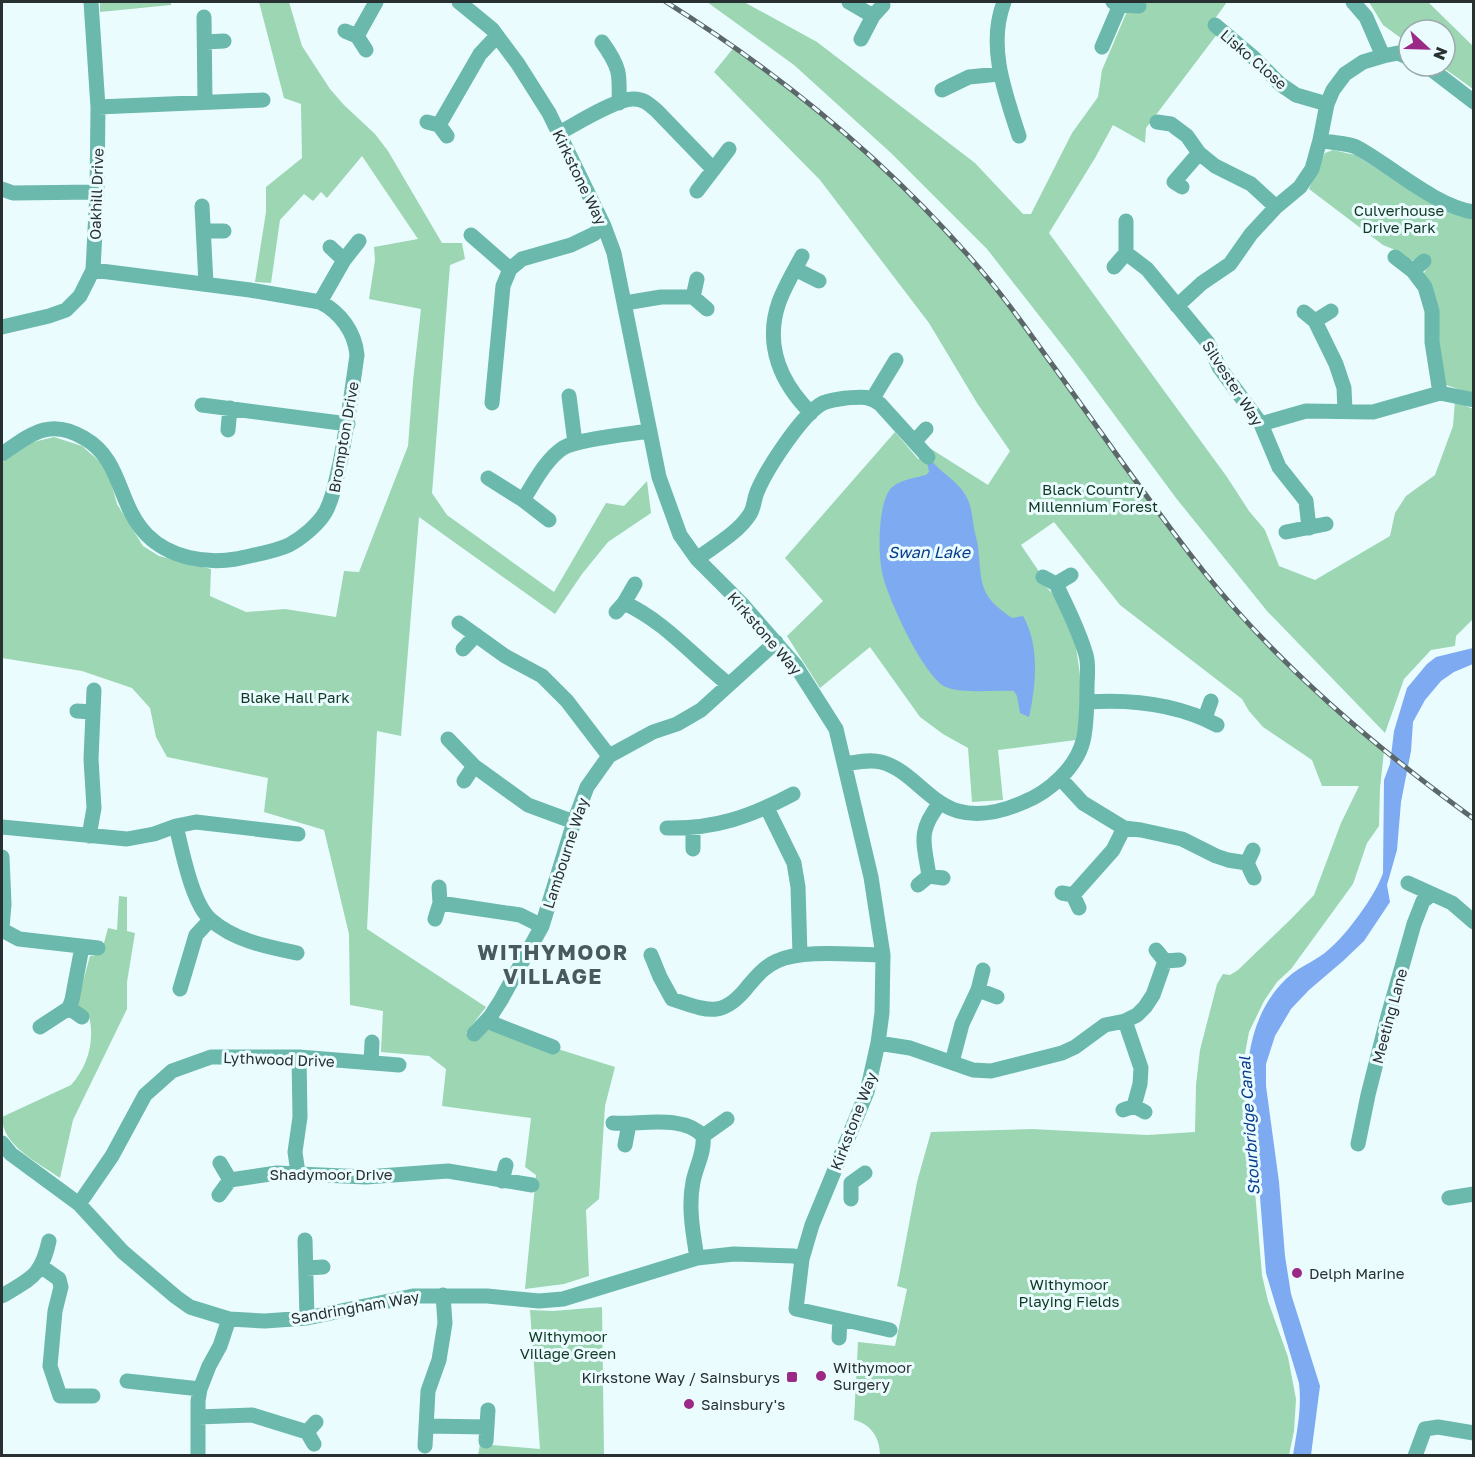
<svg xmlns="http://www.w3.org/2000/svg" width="1475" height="1457" font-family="'Golos Text',sans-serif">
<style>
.green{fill:#9cd6b3}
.water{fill:#7eaaf1}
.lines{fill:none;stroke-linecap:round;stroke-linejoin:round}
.minor{stroke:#6bb8ac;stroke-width:15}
.rail-casing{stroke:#5c6769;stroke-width:5}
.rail{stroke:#ebfcff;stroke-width:3;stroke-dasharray:9;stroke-linecap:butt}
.poi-dot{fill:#9b2a87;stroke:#ebfcff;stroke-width:2}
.labels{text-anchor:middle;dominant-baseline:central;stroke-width:6;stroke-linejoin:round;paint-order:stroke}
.street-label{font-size:15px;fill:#283032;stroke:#ebfcff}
.park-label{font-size:15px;fill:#103824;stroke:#ebfcff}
.poi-label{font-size:15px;fill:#283032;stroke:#ebfcff;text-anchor:start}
.water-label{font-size:16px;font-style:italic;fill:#083d8e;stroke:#ebfcff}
.district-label{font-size:21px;font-weight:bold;letter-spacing:1.5px;fill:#485a5d;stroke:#ebfcff}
</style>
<rect width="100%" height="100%" fill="#ebfcff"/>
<!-- green -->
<path class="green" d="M 100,2 L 171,2 L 171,5 L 100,12 Z
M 259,2 L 289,2 L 302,46 L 330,89 L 344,105 L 375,134 L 388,151 L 442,243 L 462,243 L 465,259 L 450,265 L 432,493 L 447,515 L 554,592 L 606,503 L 624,506 L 647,481 L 651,513 L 608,542 L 582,574 L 555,614 L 419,517 L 401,736 L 377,731 L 367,929 L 486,1007 L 466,1033 L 474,1040 L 488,1027 L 615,1067 L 605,1106 L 599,1199 L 586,1210 L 589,1276 L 564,1284 L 525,1289 L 536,1175 L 525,1167 L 531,1118 L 442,1106 L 446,1069 L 429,1056 L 381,1052 L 383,1011 L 350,1005 L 349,934 L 324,830 L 264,812 L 268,778 L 167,757 L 156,737 L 150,708 L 132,688 L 82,671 L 2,658 L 2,463 L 29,443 L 54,437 L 82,446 L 107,468 L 117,504 L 143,546 L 159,556 L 211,569 L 210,596 L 246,612 L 285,609 L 336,617 L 344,571 L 359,572 L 408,446 L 413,381 L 421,309 L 369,299 L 375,260 L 374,247 L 418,239 L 362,156 L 327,198 L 321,192 L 313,201 L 304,194 L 280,220 L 271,283 L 255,282 L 266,212 L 266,187 L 302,158 L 301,104 L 284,98 Z
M 707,2 L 744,2 L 817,42 L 975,163 L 1023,214 L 1031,214 L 1072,133 L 1098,97 L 1102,70 L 1131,2 L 1227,2 L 1209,27 L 1218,33 L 1146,128 L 1145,143 L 1113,125 L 1095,158 L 1049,233 L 1227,477 L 1249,511 L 1265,530 L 1279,566 L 1315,580 L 1390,536 L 1395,513 L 1406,496 L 1435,475 L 1453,426 L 1455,401 L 1473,409 L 1473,619 L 1456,636 L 1455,646 L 1431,650 L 1404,679 L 1385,733 L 1267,611 L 1176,498 L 1073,359 L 987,249 L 891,153 L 794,65 Z
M 1369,2 L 1428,2 L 1473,46 L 1473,89 L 1441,66 L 1445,66 L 1445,30 L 1409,30 L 1409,44 L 1383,25 Z
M 735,46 C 818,111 899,176 968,256 C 1036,336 1096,423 1158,507 C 1179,536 1198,566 1221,593 C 1269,651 1327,702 1384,751 L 1380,788 L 1379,826 L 1367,843 L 1353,884 L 1291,969 L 1277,982 L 1264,1001 L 1249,1032 L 1244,1059 L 1262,1275 L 1268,1301 L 1288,1357 L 1296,1399 L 1294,1431 L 1289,1455 L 880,1455 C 880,1438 871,1424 854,1420 L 858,1342 L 895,1346 L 907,1289 L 897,1286 L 899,1277 L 917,1182 L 931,1132 L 1032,1129 L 1147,1135 L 1195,1132 L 1196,1085 L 1200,1050 L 1217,984 L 1223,974 L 1230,975 L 1238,970 L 1292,918 L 1314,895 L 1341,823 L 1359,786 L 1322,786 L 1312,760 L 1263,727 L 1249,711 L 1242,699 L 1120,605 L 1054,522 L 1021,545 L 1040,573 L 1044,585 L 1054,595 L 1074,634 L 1083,695 L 1076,740 L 998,750 L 1003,800 L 972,802 L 968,748 L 943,734 L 920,717 L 870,647 L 820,688 L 787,636 L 823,601 L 785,558 L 895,432 L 918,459 L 928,457 L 928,447 L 988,485 L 1010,451 L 977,403 L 929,323 L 820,180 L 714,72 Z
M 1333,150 L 1355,155 L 1435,206 L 1473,217 L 1473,394 L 1443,384 L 1423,275 L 1429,264 L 1424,261 L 1407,260 L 1395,250 L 1383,245 L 1309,189 L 1325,153 Z
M 119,896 L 127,897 L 127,931 L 135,933 L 127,982 L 127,1009 L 73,1120 L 60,1178 C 39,1163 2,1146 2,1117 L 71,1085 C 88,1066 95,1041 89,1016 L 76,1007 L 90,956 L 101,954 L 108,928 L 117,930 Z
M 602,1307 L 604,1455 L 478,1456 L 480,1444 L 540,1449 L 530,1310 L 553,1311 Z"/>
<!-- water -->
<path class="water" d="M 931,460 C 941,473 958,481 966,496 C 972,507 972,517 974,528 C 975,534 977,540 978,546 C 982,584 978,595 1012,618 L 1023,616 C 1040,645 1036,686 1029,717 L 1020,713 L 1017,696 L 1014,691 C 994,690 963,694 946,687 C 924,678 886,595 882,572 C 878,552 878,508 889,491 C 896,480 915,478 926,475 L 929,472 L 927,462 Z
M 1473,648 L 1473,664 L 1454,672 L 1441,681 L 1425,700 L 1413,722 L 1411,751 L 1401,802 L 1397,850 L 1387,885 L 1390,902 L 1364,941 L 1343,961 L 1309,990 L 1291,1009 L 1275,1036 L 1266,1064 L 1266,1086 L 1279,1182 L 1285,1256 L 1291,1294 L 1320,1386 L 1311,1455 L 1293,1455 C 1297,1431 1302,1408 1299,1383 L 1266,1273 L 1249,1057 C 1253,1026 1267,993 1293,973 C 1303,965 1317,960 1327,951 C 1345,937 1376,895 1383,873 L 1384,780 L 1390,764 L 1394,731 L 1407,688 L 1427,664 L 1436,657 Z"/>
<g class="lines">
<!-- minor -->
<path class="minor" d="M 459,2 L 492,29 L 518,64 L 549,113 L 604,226 L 614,253 L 659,477 L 680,535 L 697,559 L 741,603 L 796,666 L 836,729 L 871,877 L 883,955 L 882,1013 L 878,1043 L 867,1092 L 812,1225 L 802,1259 L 796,1309 L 890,1330
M 849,2 L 873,16
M 1004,2 C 987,46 1005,93 1019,136
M 1113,2 L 1120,5 L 1139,6
M 1353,2 L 1366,17 L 1383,56
M 204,17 L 205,102
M 1215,25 L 1254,58 L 1280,84 L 1296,95 L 1327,104
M 345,31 L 357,36 L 366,50
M 357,36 L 376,2
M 861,39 L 873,16 L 883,5
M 205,42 L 224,41
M 602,42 C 620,67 620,73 619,103
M 1102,47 L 1120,5
M 1427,66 L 1474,102
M 942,90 L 969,77 L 999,74
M 98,107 L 263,100
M 427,122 L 439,125 L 447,136
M 1157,122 L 1171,124 L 1187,136 L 1199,153 L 1215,166 L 1251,184 L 1276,207
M 439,125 L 480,54 L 497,36
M 559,133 C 576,124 614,100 632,99 C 643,98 649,104 657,111 L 713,169
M 1320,140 C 1331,143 1348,143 1356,147 C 1390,165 1436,207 1474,212
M 1182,187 L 1174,182 L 1199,153
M 2,189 L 13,193 L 97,192
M 697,191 L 729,149
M 202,206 L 206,284
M 1126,221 L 1126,253 L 1147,269 L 1208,343 L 1219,367 L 1261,424 L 1279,467 L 1306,501 L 1309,528
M 204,231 L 224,231
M 471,235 L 510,269
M 330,247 L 344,260
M 802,256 C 794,271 785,286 779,302 C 764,345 781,383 811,413
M 1395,257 L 1413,271 L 1425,287 L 1432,311 L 1432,342 L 1440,393
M 1114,267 L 1126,253
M 795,269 L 819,281
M 1413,271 L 1424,261
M 697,279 L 693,297 L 707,309
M 320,302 L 344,260 L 359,241
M 625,303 L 661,297 L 693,297
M 1177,306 L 1202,283 L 1230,264 L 1251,234 L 1276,207 L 1300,187 L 1312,169 L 1320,140 L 1327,104 L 1333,90 L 1345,74 L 1363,62 L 1383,56 L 1398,53 L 1409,58
M 1304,312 L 1315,321 L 1336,364 L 1344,388 L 1345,411
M 1315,321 L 1331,311
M 2,327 L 49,316 L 66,310 L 80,296 L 93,270 L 97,192 L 98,107 L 91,2
M 569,396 L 575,443
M 873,398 L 896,360
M 492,403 L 503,286 L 510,269 L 522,259 L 571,245 L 594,234 L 604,226
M 202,405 L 348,424
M 1261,424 L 1306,411 L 1373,412 L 1440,393 L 1474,400
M 228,430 L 230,408
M 915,441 L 926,429
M 2,454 C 30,435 49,417 84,438 C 123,460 117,505 147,535 C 170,558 206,564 236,559 C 253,555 274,552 289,545 C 302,538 319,524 326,511 C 334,496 336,479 340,463 C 347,427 352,391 357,355 C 355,332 340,312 320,302 L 250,290 L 93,270
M 488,478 L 523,500 L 549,520
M 523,500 C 534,483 546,459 563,448 C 578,439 630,434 650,431
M 1286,532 L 1326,524
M 697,559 C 714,546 738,533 750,514 C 754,508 754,499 757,492 C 766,470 802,414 823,403 C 830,400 838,399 846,398 C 860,397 869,395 880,404 L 928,457
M 1056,584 L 1071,575
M 624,603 C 663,620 694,657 728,684
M 616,612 L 624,603 L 635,584
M 459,623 L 505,656 L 542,676 L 567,701 L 609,756
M 463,649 L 476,635
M 1087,702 C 1132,699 1177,704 1217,725
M 77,711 L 92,712
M 1205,718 L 1211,701
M 448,739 L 474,766 L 528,805 L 574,822
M 845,764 C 857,762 870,759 881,762 C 910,769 929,803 958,811 C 980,817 1004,811 1024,802 C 1049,792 1076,768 1083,741 C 1087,724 1087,705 1087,687 C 1087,677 1089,665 1086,655 C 1079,630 1067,607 1056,584 L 1043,577
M 1060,778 L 1083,803 L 1124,828 L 1141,830 L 1182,839 L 1216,856 L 1228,860 L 1247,863
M 464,781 L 474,766
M 767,808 L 794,863 L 798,887 L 800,955
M 176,826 C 182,850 192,904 211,920 C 235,941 268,947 297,953
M 2,827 L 127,839 L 154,834 L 176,826 L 196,822 L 298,834
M 667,828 C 715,829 750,817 793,794
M 693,829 L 693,849
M 89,836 L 94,808 L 91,759 L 94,690
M 1253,850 L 1247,863 L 1254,878
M 2,857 L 4,904 L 2,928
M 929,876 C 924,842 917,832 940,803
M 1408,883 L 1452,903 L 1474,922
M 918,885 L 929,876 L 943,878
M 1062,893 L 1073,895 L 1079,908
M 1073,895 L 1113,850 L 1124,828
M 440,903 L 520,915 L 542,926
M 435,919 L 440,903 L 439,887
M 2,930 L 19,939 L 98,948
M 1156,950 L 1165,961 L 1179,960
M 651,955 L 660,977 L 672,999 C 708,1011 723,1019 749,985 C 757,976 765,966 777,961 C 802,949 854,955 883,955
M 180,989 L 196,935 L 210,920
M 978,990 L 997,997
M 69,1008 L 82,1017
M 490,1017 L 494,1024 L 553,1047
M 1125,1021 L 1141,1068 L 1140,1084 L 1134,1106
M 40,1027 L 69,1008 L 72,1000 L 82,947
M 474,1034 L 490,1017 L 501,1000 L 542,926 L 574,822 L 587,787 L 609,756 L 653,732 L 677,724 L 701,710 L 776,642
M 878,1043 L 910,1048 L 973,1070 L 991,1071 L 1062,1053 L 1075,1047 L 1105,1025 L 1125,1021 L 1137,1015 L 1145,1007 L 1153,995 L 1165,961
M 952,1062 L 962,1024 L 978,990 L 983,970
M 371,1063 L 372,1042
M 1123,1110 L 1134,1106 L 1145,1112
M 613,1123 C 640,1125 683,1114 703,1136
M 2,1143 L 11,1154 L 79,1204 L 123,1252 L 176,1297 L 190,1307 L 229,1319 L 265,1321 L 307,1318 L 413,1296 L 487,1296 L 539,1301 L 563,1299 L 697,1258 L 734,1254 L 794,1256 L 802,1259
M 1358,1144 L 1368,1095 L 1388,1016 L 1414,924 L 1423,901 L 1432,894
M 625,1145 L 629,1124
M 298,1173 L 295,1152 L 300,1117 L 299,1057
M 230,1180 L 277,1173 L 366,1177 L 448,1171 L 532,1185
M 502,1181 L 506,1165
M 219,1195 L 230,1180 L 220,1163
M 1449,1198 L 1474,1194
M 851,1199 L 851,1183 L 865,1173
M 79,1204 L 112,1156 L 145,1095 L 172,1071 L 211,1057 L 299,1057 L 399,1065
M 305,1240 L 307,1318
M 697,1258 C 693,1233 688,1207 693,1182 C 696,1166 705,1152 703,1136 L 727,1119
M 42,1267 L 59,1279 L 61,1287 L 55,1311 L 50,1366 L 60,1396 L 93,1396
M 306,1268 L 323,1267
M 2,1296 C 31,1278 41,1277 49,1241
M 839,1338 L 840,1319
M 127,1381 L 200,1389
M 198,1417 L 252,1415 L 307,1432
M 427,1426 L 487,1427
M 486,1441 L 488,1410
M 314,1444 L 307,1432 L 316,1422
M 425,1446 L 428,1391 L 439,1360 L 445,1323 L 443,1295
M 198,1456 L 198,1401 L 200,1389 L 209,1366 L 220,1346 L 229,1319
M 1415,1456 L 1425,1429 L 1438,1427 L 1474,1433"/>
<!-- rail casing -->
<g class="rail-casing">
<path id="rail" d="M 666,2 C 787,78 898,170 990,281 C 1010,305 1028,331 1046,356 C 1099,428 1148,502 1204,572 C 1280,667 1375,747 1474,819"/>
</g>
<!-- rail -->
<use href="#rail" class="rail"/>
</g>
<!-- markers -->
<g class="poi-dot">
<circle cx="1297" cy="1273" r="6"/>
<circle cx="821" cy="1376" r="6"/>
<rect x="786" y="1371" width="12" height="12" rx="3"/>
<circle cx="689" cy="1404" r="6"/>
</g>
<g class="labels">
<!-- street labels -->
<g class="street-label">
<text transform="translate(1254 59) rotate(41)">Lisko Close</text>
<text transform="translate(580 177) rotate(64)">Kirkstone Way</text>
<text transform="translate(96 194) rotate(-88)">Oakhill Drive</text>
<text transform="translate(1233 383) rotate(57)">Silvester Way</text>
<text transform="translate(343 437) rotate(-80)">Brompton Drive</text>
<text transform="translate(765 633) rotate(49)">Kirkstone Way</text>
<text transform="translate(565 853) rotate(-72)">Lambourne Way</text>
<text transform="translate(1389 1016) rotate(-75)">Meeting Lane</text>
<text transform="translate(279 1059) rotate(2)">Lythwood Drive</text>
<text transform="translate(853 1121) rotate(-69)">Kirkstone Way</text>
<text x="331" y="1174">Shadymoor Drive</text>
<text transform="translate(355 1307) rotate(-10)">Sandringham Way</text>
</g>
<!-- park labels -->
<g class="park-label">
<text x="1399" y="210">Culverhouse<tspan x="1399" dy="17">Drive Park</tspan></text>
<text x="1093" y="489">Black Country<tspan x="1093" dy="17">Millennium Forest</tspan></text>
<text x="295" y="697">Blake Hall Park</text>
<text x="1069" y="1284">Withymoor<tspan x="1069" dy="17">Playing Fields</tspan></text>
<text x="568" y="1336">Withymoor<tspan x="568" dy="17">Village Green</tspan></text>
</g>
<!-- poi labels -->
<g class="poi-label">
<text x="1309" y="1273">Delph Marine</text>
<text x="833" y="1367">Withymoor<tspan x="833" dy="17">Surgery</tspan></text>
<text x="780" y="1377" text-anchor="end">Kirkstone Way / Sainsburys</text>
<text x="701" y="1404">Sainsbury's</text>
</g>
<!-- water labels -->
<g class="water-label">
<text x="929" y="552">Swan Lake</text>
<text transform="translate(1249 1126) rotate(-94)">Stourbridge Canal</text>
</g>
<!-- district labels -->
<g class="district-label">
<text x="553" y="952">WITHYMOOR<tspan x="553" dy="24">VILLAGE</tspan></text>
</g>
</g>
<!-- border -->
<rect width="1475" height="1457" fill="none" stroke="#283032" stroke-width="6"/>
<!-- north arrow -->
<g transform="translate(1427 48) rotate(112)"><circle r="28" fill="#ebfcff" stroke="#9daaad" stroke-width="1.5"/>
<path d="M0-4.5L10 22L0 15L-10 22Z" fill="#9b2a87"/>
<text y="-9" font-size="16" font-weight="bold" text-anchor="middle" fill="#283032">N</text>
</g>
</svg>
